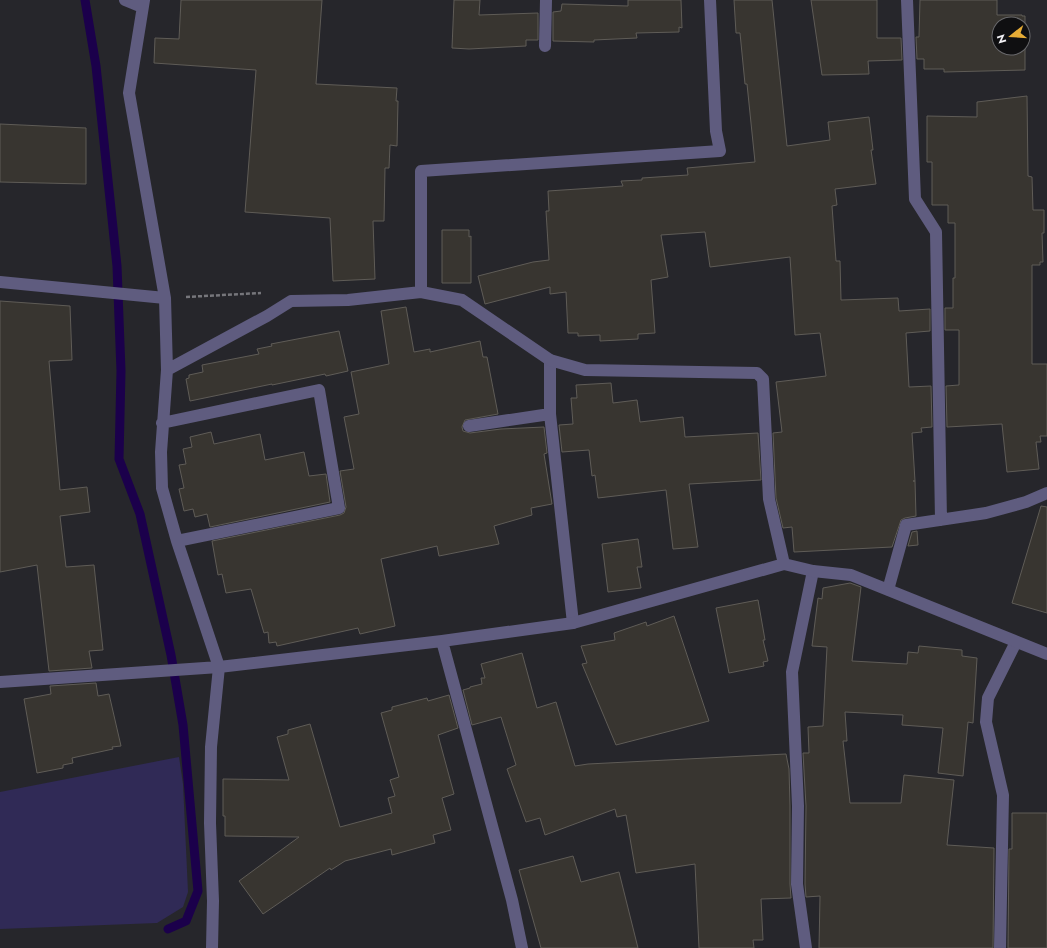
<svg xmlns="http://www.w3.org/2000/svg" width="1047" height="948" font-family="Jost,sans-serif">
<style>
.green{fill:#302a56}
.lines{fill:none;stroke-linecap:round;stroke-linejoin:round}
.stream{stroke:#1b004b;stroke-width:9}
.building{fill:#383530;stroke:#5f5c57;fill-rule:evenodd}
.path{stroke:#76767b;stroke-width:2.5;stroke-dasharray:4 2;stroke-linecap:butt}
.lane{stroke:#5f5c7f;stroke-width:12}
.street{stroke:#5f5c7f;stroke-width:12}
</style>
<rect width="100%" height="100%" fill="#26262b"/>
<!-- green -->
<path class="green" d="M 179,757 L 183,784 L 188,892 L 183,907 L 157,923 L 0,929 L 0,792 Z"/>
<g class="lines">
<!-- stream -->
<path class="stream" d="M 85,0 L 96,66 L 117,266 L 121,371 L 119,459 L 140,514 L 171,655 L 183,725 L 198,891 L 186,921 L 168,929"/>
</g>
<!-- building -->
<path class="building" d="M 181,0 L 322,0 L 316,84 L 397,88 L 396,101 L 398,101 L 397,146 L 390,145 L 389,168 L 385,168 L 384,221 L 373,221 L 375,279 L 333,281 L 330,218 L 245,212 L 256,70 L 154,63 L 155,38 L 179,39 Z
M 454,0 L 480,0 L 479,15 L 538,13 L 538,40 L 526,40 L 526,46 L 469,49 L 452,48 Z
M 628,0 L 681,0 L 682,28 L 679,27 L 679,32 L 636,33 L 637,38 L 594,40 L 594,42 L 553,41 L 553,12 L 561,11 L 562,4 L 628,6 Z
M 734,0 L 772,0 L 787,146 L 830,140 L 828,122 L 869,117 L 873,150 L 871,150 L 876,184 L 835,189 L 837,205 L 832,206 L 836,261 L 840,261 L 841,300 L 898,298 L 899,311 L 930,309 L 930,331 L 906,333 L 909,387 L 931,386 L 932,427 L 921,428 L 922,432 L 912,433 L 915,481 L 913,481 L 915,481 L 916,516 L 905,518 L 901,520 L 892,547 L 794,552 L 792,527 L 783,528 L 776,498 L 773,433 L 782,432 L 776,382 L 826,376 L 820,333 L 795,335 L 790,257 L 710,267 L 705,232 L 661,235 L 668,277 L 651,280 L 655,333 L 638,334 L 638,339 L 600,341 L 600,335 L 578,336 L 578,333 L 568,333 L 566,292 L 550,294 L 550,287 L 485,304 L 478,276 L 533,262 L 549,260 L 546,211 L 549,211 L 548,191 L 623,186 L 621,181 L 642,180 L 642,178 L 688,175 L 687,168 L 755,162 L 747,84 L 745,84 L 740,33 L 736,33 Z
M 811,0 L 877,0 L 877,38 L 901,38 L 902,60 L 868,61 L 869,74 L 822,75 Z
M 920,0 L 997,0 L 997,15 L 1022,15 L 1022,16 L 1025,16 L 1025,70 L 944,72 L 944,69 L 924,69 L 924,59 L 917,59 L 916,37 L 919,37 ZM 999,24 L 1023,24 L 1023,48 L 999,48 Z
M 1027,96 L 1028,176 L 1032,177 L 1033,210 L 1044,210 L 1044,233 L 1042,233 L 1043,262 L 1040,262 L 1040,265 L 1032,265 L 1032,364 L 1047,364 L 1047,436 L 1040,436 L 1041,442 L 1036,442 L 1039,469 L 1007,472 L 1002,424 L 947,427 L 946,386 L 959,385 L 959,330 L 945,330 L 945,308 L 953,308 L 953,278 L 955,278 L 955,223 L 948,223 L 948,205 L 932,205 L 932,162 L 927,162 L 927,116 L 977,117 L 977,102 Z
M 0,124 L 86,128 L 86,184 L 0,182 Z
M 442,230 L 469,230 L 469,237 L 471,236 L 471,283 L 442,283 Z
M 0,301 L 70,306 L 72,360 L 49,361 L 60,490 L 87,487 L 90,512 L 60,516 L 66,567 L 94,565 L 103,650 L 89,651 L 92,668 L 49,671 L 37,565 L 0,572 Z
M 406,307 L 414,352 L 430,349 L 430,352 L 480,341 L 483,357 L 487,357 L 498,414 L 465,420 L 462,427 L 463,431 L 470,433 L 501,429 L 544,427 L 547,453 L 544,454 L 552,504 L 531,508 L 532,515 L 494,526 L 499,544 L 439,556 L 437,546 L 381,559 L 395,626 L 360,634 L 358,628 L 277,646 L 276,642 L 269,643 L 268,632 L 264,633 L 251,589 L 226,593 L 222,574 L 218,575 L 212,541 L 340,515 L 344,513 L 346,507 L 340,471 L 354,469 L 344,417 L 359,414 L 351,372 L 389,364 L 381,311 Z
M 339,331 L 348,371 L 326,376 L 325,374 L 272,385 L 272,384 L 190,401 L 186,379 L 189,378 L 189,375 L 203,372 L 202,365 L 259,354 L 257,349 L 272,346 L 271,344 Z
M 611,383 L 613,403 L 637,400 L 640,422 L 683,417 L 685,437 L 758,433 L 761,480 L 689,484 L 698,547 L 673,549 L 666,490 L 598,498 L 595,475 L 592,476 L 589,450 L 562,452 L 559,425 L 573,424 L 571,398 L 577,398 L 576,385 Z
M 211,432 L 214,444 L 260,434 L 265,460 L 304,452 L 309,476 L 326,474 L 330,502 L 210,527 L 207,514 L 195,517 L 193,509 L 184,511 L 179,489 L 184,488 L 179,465 L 186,464 L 183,449 L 192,447 L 190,437 Z
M 1041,506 L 1047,507 L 1047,613 L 1012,603 Z
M 917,531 L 918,545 L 908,546 L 912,532 Z
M 638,539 L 642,567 L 637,567 L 641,588 L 608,592 L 602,544 Z
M 850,583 L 861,587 L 852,661 L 907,664 L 908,652 L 918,653 L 919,646 L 962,650 L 962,656 L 977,658 L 973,723 L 968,722 L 963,776 L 938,773 L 943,728 L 902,725 L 903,715 L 845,712 L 847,741 L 843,741 L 850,803 L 901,803 L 904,775 L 954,780 L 947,845 L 994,848 L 993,948 L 819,948 L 820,896 L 806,897 L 805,884 L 806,806 L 803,753 L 809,753 L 808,727 L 823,726 L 827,647 L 812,646 L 818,598 L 822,599 L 823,588 Z
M 758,600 L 765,640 L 763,640 L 768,661 L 763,662 L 764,666 L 729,673 L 716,608 Z
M 674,616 L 709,721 L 616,745 L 582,664 L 587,663 L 581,646 L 615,640 L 614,633 L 646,622 L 647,626 Z
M 522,653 L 537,708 L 556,702 L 575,766 L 588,764 L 786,754 L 789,769 L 790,806 L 790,884 L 791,898 L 761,899 L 763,940 L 753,940 L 754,948 L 699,948 L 695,864 L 636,873 L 626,815 L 617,817 L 615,809 L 545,835 L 540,818 L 526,822 L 507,769 L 516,765 L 501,717 L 472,725 L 463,690 L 470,688 L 470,687 L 482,684 L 481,678 L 485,678 L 481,664 Z
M 96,683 L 98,696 L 109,694 L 121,746 L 112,747 L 113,749 L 72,758 L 73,763 L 63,765 L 63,768 L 37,773 L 24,699 L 51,694 L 50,686 Z
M 449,695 L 458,728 L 438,735 L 454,794 L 442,798 L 451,830 L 433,835 L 435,843 L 392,855 L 391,849 L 345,861 L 331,870 L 330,868 L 263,914 L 239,881 L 299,837 L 225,836 L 225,816 L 223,816 L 223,779 L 289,780 L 277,737 L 288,734 L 288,730 L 310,724 L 340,827 L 392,813 L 388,798 L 395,796 L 390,780 L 399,777 L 381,713 L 392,710 L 392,707 L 427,698 L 428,701 Z
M 1012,813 L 1047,813 L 1047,948 L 1008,948 L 1009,849 L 1012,849 Z
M 573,856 L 581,882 L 619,872 L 638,948 L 541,948 L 519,870 Z"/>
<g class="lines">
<!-- path -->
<path class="path" d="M 186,297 L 261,293"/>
<!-- lane -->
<path class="lane" d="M 550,360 L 550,414 L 573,623
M 469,426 L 550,414
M 806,948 L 797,884 L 798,806 L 792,672 L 813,571
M 1000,948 L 1003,795 L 986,722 L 988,698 L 1016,642"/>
<!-- street -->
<path class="street" d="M 125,0 L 142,7
M 144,0 L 129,93 L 165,298 L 167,370 L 161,452 L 162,488 L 177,541 L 219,667 L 211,747 L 210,823 L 213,901 L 212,948
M 907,0 L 915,199 L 936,232 L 941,520
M 545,46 L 546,0
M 0,282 L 165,298
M 421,292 L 421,171 L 720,151 L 716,131 L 710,0
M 167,370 L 267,316 L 291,301 L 348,300 L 421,292 L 462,300 L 550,360 L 585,370 L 757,373 L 763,379 L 769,499 L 784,564
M 162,423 L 319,390 L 339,508 L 177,541
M 888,590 L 906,525 L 986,513 L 1026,502 L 1047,493
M 442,641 L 512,900 L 522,948
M 0,682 L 219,667 L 442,641 L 573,623 L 784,564 L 813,571 L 851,575 L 1047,654"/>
</g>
<!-- north arrow -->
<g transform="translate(1011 36) rotate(253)"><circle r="19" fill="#0f0f11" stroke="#69696c"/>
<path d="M0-3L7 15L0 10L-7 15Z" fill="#e6ac36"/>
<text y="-6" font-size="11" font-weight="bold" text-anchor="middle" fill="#f1f0f4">N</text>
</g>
</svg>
